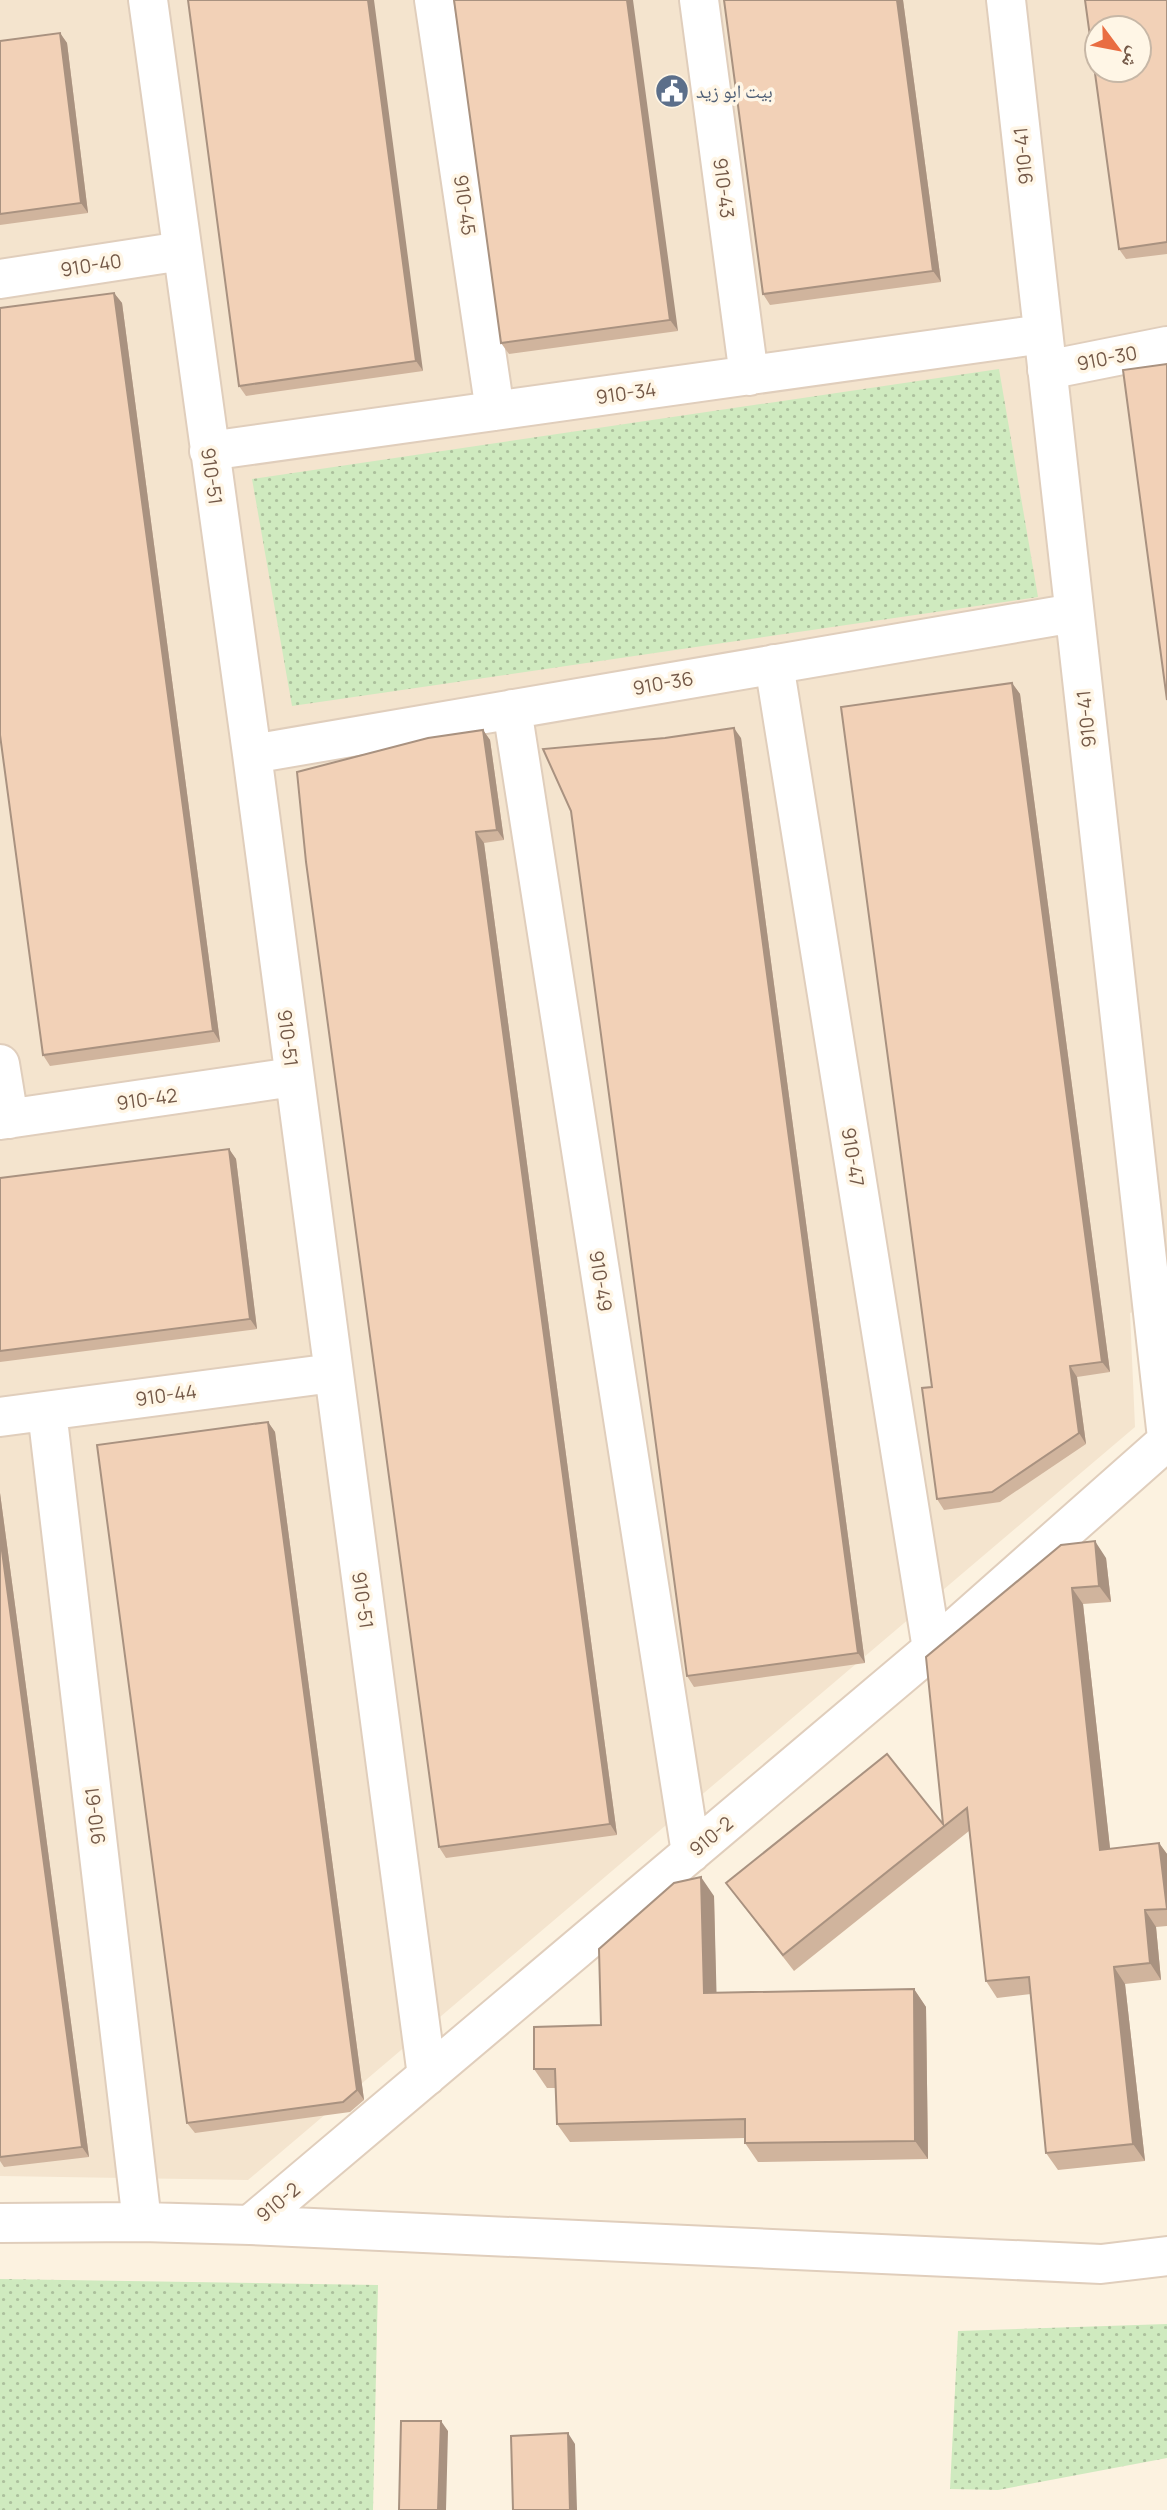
<svg xmlns="http://www.w3.org/2000/svg" width="1167" height="2510" font-family="Manrope,'Noto Naskh Arabic',sans-serif">
<style>
.residential{fill:#f4e4ce;fill-rule:evenodd}
.grass{fill:url(#grass-dots)}
.lines{fill:none;stroke-linecap:round;stroke-linejoin:round}
.minor-casing{stroke:#e0cebc;stroke-width:42}
.minor{stroke:#fff;stroke-width:38}
.wall{fill:#d0b49d}
.shaded-wall{fill:#a99280}
.building{fill:#f2d1b7;stroke:#a99280;stroke-width:2;fill-rule:evenodd}
.labels{text-anchor:middle;dominant-baseline:central;stroke-width:7;stroke-linejoin:round;paint-order:stroke}
.service-label{font-size:19px;fill:#4e5e75;stroke:#fff6e6;text-anchor:start}
.street-label{font-size:19px;fill:#735847;stroke:#fff6e6}
</style>
<defs>
<pattern id="grass-dots" width="8" height="8" patternUnits="userSpaceOnUse" patternTransform="scale(1.75)"><rect width="8" height="8" fill="#cfeabf"/><path d="M2 2h.1M6 6h.1" fill="none" stroke="#acc09d" stroke-width="1.8" stroke-linecap="round"/></pattern>
</defs>
<rect width="100%" height="100%" fill="#fcf2e0"/>
<!-- residential -->
<path class="residential" d="M 0,0 L 1167,0 L 1167,1301 L 1130,1313 L 1135,1427 L 248,2180 L 0,2176 ZM 1097,28 L 1139,28 L 1139,70 L 1097,70 Z"/>
<!-- grass -->
<path class="grass" d="M 999,369 L 1038,597 L 292,706 L 252,479 Z
M 0,2279 L 378,2285 L 373,2510 L 0,2510 Z
M 1167,2324 L 1167,2458 L 998,2490 L 950,2489 L 958,2331 Z"/>
<g class="lines">
<!-- minor casing -->
<g class="minor-casing">
<path id="minor" d="M 148,0 L 252,754 L 427,2076
M 434,0 L 495,411
M 699,0 L 749,376
M 1006,0 L 1167,1438
M 0,279 L 182,251
M 1047,370 L 1167,346
M 209,451 L 1043,334
M 774,664 L 932,1649
M 512,709 L 691,1853
M 252,754 L 1074,613
M 0,1064 L 9,1119
M 0,1120 L 293,1077
M 47,1411 L 142,2222
M 0,1417 L 333,1373
M 0,2223 L 142,2222 L 250,2225 L 1101,2264 L 1167,2256
M 250,2225 L 932,1649 L 1167,1441"/>
</g>
<!-- minor -->
<use href="#minor" class="minor"/>
</g>
<!-- wall -->
<path class="wall" d="M 188,0 L 423,371 L 246,396 L 239,386 Z
M 454,0 L 678,331 L 509,354 L 501,343 Z
M 724,0 L 903,0 L 941,282 L 770,305 L 763,294 Z
M 1167,0 L 1167,254 L 1126,259 L 1119,249 Z
M 60,33 L 67,43 L 88,213 L 0,225 L 0,41 Z
M 114,293 L 122,303 L 220,1042 L 50,1066 L 43,1055 Z
M 1012,683 L 1020,694 L 1110,1372 L 1077,1377 L 1086,1444 L 1000,1502 L 944,1510 L 937,1499 L 932,1387 Z
M 483,730 L 490,740 L 504,840 L 484,843 L 617,1835 L 446,1858 L 439,1847 L 428,738 Z
M 741,738 L 865,1663 L 694,1687 L 687,1676 Z
M 229,1149 L 236,1159 L 257,1329 L 0,1362 L 0,1178 Z
M 268,1422 L 275,1432 L 364,2100 L 350,2112 L 195,2133 L 187,2123 Z
M 0,1493 L 89,2157 L 4,2167 L 0,2161 Z
M 1106,1558 L 1111,1602 L 1083,1604 L 1110,1849 L 1159,1843 L 1167,1854 L 1167,1926 L 1156,1927 L 1161,1980 L 1125,1984 L 1145,2161 L 1058,2170 L 1046,2153 L 1031,1994 L 997,1998 L 986,1981 L 969,1831 L 794,1971 L 738,1899 L 726,1883 L 943,1824 L 926,1657 Z
M 714,1896 L 716,1993 L 914,1989 L 926,2007 L 928,2159 L 758,2162 L 745,2143 L 745,2138 L 570,2142 L 557,2124 L 556,2088 L 547,2088 L 534,2069 L 601,2025 Z"/>
<!-- shaded-wall -->
<path class="shaded-wall" d="M 368,0 L 374,0 L 423,371 L 416,361 Z
M 627,0 L 633,0 L 678,331 L 670,320 Z
M 897,0 L 903,0 L 941,282 L 933,271 Z
M 60,33 L 67,43 L 88,213 L 81,203 Z
M 114,293 L 122,303 L 220,1042 L 213,1031 Z
M 1012,683 L 1020,694 L 1110,1372 L 1102,1362 Z
M 734,728 L 741,738 L 865,1663 L 858,1653 Z
M 483,730 L 490,740 L 504,840 L 497,830 Z
M 476,832 L 484,843 L 617,1835 L 610,1824 Z
M 229,1149 L 236,1159 L 257,1329 L 250,1319 Z
M 1070,1366 L 1077,1377 L 1086,1444 L 1079,1433 Z
M 268,1422 L 275,1432 L 364,2100 L 357,2090 Z
M 0,1493 L 89,2157 L 82,2147 L 0,1536 Z
M 1095,1541 L 1106,1558 L 1111,1602 L 1099,1586 Z
M 1072,1588 L 1083,1604 L 1112,1866 L 1100,1850 Z
M 1159,1843 L 1167,1854 L 1167,1910 L 1167,1909 Z
M 701,1877 L 714,1896 L 717,2011 L 704,1993 Z
M 1145,1910 L 1156,1927 L 1161,1980 L 1150,1963 Z
M 1114,1967 L 1125,1984 L 1145,2161 L 1133,2144 Z
M 914,1989 L 926,2007 L 928,2159 L 915,2141 Z
M 441,2421 L 448,2431 L 446,2510 L 438,2510 Z
M 568,2433 L 575,2444 L 577,2510 L 570,2510 Z"/>
<!-- building -->
<path class="building" d="M 188,0 L 368,0 L 416,361 L 239,386 Z
M 454,0 L 627,0 L 670,320 L 501,343 Z
M 724,0 L 897,0 L 933,271 L 763,294 Z
M 1085,0 L 1167,0 L 1167,242 L 1119,249 ZM 1097,28 L 1139,28 L 1139,70 L 1097,70 Z
M 60,33 L 81,203 L 0,214 L 0,41 Z
M 114,293 L 213,1031 L 43,1055 L 0,735 L 0,308 Z
M 1167,364 L 1167,700 L 1123,370 Z
M 1012,683 L 1102,1362 L 1070,1366 L 1079,1433 L 992,1492 L 937,1499 L 922,1388 L 932,1387 L 841,707 Z
M 734,728 L 858,1653 L 687,1676 L 571,811 L 543,749 L 665,738 Z
M 483,730 L 497,830 L 476,832 L 610,1824 L 439,1847 L 306,862 L 297,772 L 428,738 Z
M 229,1149 L 250,1319 L 0,1351 L 0,1178 Z
M 268,1422 L 357,2090 L 343,2102 L 187,2123 L 97,1445 Z
M 0,1536 L 82,2147 L 0,2157 Z
M 1095,1541 L 1099,1586 L 1072,1588 L 1100,1850 L 1159,1843 L 1167,1909 L 1145,1910 L 1150,1963 L 1114,1967 L 1133,2144 L 1046,2153 L 1029,1977 L 986,1981 L 967,1808 L 783,1955 L 726,1883 L 887,1754 L 943,1824 L 926,1657 L 1061,1545 Z
M 701,1877 L 704,1993 L 914,1989 L 915,2141 L 745,2143 L 745,2119 L 557,2124 L 555,2069 L 534,2069 L 534,2027 L 601,2025 L 599,1949 L 674,1883 Z
M 401,2421 L 441,2421 L 438,2510 L 399,2510 Z
M 568,2433 L 570,2510 L 513,2510 L 511,2436 Z"/>
<!-- icons -->
<defs>
<g id="civic-disc" transform="scale(1.75)"><circle r="9.5" fill="#5c6f8a" stroke="#fff6e6"/><path d="M-.6-6.5H3V-4.5H.6V-3L4-1V1h2V6H-6V1h2V-1L-.6-3ZM-1.2 2.5V6h2.4V2.5Z" fill="#fff"/></g>
</defs>
<g fill-rule="evenodd">
<use href="#civic-disc" x="672" y="91"/>
</g>
<g class="labels">
<!-- service labels -->
<g class="service-label">
<text x="696" y="91">بيت ابو زيد</text>
</g>
<!-- street labels -->
<g class="street-label">
<text transform="translate(1023 156) rotate(-96)">910-41</text>
<text transform="translate(724 188) rotate(83)">910-43</text>
<text transform="translate(465 205) rotate(82)">910-45</text>
<text transform="translate(91 265) rotate(-9)">910-40</text>
<text transform="translate(1107 358) rotate(-11)">910-30</text>
<text transform="translate(626 393) rotate(-8)">910-34</text>
<text transform="translate(212 476) rotate(82)">910-51</text>
<text transform="translate(663 683) rotate(-10)">910-36</text>
<text transform="translate(1086 719) rotate(-96)">910-41</text>
<text transform="translate(288 1038) rotate(83)">910-51</text>
<text transform="translate(147 1099) rotate(-8)">910-42</text>
<text transform="translate(853 1157) rotate(81)">910-47</text>
<text transform="translate(601 1281) rotate(81)">910-49</text>
<text transform="translate(166 1395) rotate(-8)">910-44</text>
<text transform="translate(363 1600) rotate(82)">910-51</text>
<text transform="translate(95 1816) rotate(-97)">910-61</text>
<text transform="translate(711 1836) rotate(-40)">910-2</text>
<text transform="translate(278 2202) rotate(-40)">910-2</text>
</g>
</g>
<!-- north arrow -->
<g transform="translate(1118 49) rotate(122)"><circle r="33" fill="#fff6e6" stroke="#c7b7a6" stroke-width="2"/>
<path d="M0-5L12 26L0 18L-12 26Z" fill="#e96d42"/>
<text y="-10" font-size="19" font-weight="bold" text-anchor="middle" fill="#735847">ش</text>
</g>
</svg>
